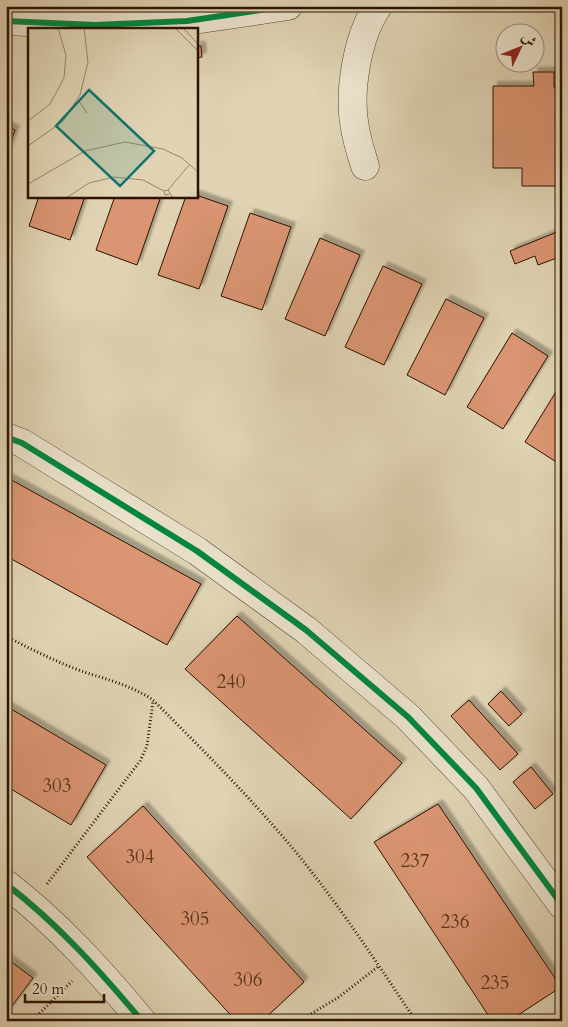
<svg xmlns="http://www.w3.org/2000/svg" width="568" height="1027" font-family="Cardo,Amiri,serif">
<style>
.building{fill:#da9572;stroke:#2c1200;filter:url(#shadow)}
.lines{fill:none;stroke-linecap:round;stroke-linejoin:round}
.minor-casing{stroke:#59422d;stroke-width:29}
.path{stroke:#2c1200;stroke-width:3;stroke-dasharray:1 2.5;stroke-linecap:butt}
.minor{stroke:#ebe3ce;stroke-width:28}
.cycleway-casing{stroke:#ebe3ce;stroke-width:9}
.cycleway{stroke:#00873e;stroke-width:6}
.labels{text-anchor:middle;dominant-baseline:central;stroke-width:4;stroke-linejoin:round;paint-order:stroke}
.number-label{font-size:19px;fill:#58331c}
.inset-road{fill:none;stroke:#98866c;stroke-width:1}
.view{fill:#0f766e;fill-opacity:0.15;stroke:#0f766e;stroke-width:2.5}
.inset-edge{fill:none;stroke:#2c1200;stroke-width:2.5}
</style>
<defs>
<filter id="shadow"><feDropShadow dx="4.5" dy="-4.5" stdDeviation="1" flood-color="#0004"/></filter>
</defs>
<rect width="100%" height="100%" fill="#e0d4b4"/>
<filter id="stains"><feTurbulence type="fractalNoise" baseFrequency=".004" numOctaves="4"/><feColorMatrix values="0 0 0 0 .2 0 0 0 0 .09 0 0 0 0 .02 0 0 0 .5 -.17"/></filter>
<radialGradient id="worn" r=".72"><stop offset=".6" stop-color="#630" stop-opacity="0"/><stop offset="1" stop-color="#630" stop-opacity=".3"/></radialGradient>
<!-- building -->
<path class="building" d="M 196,46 L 201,46 L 202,57 L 196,58 Z
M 533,72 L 554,72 L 554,87 L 562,87 L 562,186 L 522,186 L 522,168 L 493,168 L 493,86 L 534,86 Z
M 6,126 L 15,130 L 6,155 Z
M 196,195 L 228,206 L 199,289 L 158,275 L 186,196 Z
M 39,196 L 85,196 L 70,240 L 29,226 Z
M 115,196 L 161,196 L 137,265 L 96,250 Z
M 250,213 L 291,227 L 262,310 L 221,296 Z
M 562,230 L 562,256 L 538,265 L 535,256 L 515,264 L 510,251 Z
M 320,238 L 360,255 L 325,336 L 285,319 Z
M 383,266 L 422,284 L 384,365 L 345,347 Z
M 446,299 L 484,318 L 445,395 L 407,375 Z
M 512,333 L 548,356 L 503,429 L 467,407 Z
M 562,382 L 562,464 L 561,465 L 525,442 Z
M 6,477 L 201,584 L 167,645 L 6,556 Z
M 237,616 L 402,763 L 351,819 L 185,669 Z
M 501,691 L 522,714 L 509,726 L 488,704 Z
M 469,700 L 518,754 L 500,770 L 451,716 Z
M 6,706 L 106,765 L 71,825 L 6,786 Z
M 531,767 L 553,794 L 535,809 L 513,782 Z
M 438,804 L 561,987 L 509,1021 L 492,1021 L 374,842 Z
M 143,806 L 304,982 L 262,1021 L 236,1021 L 87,857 Z
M 6,958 L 33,978 L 6,1014 Z"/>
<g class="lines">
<!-- minor casing -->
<g class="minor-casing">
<path id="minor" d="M 6,21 L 95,25 L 187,21 L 288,6
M 365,166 C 361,153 357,141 355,128 C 348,93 357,36 378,6
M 6,437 L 22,443 L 197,551 L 306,630 L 408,717 L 476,788 L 562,905
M 6,884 C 58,924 100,971 142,1021"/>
</g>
<!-- path -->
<path class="path" d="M 6,636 C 30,649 55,661 81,671 C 105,679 131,685 153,700 C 198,745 243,790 284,838 C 333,895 374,959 416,1021
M 47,884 L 140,761 L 147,746 L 153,701
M 32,1021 L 72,981
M 299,1021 L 339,997 L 379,966"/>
<!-- minor -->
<use href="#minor" class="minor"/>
<!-- cycleway casing -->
<g class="cycleway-casing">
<path id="cycleway" d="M 6,21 L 95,25 L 187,21 L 288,6
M 6,437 L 22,443 L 197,551 L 306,630 L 408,717 L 476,788 L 562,905
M 6,884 C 58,924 100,971 142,1021"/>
</g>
<!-- cycleway -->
<use href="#cycleway" class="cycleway"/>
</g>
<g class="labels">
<!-- number labels -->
<g class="number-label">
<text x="231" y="682">240</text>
<text x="57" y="786">303</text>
<text x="140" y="857">304</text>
<text x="415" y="861">237</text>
<text x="195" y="919">305</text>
<text x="455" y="922">236</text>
<text x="248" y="980">306</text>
<text x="495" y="983">235</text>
</g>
</g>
<!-- overview -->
<g transform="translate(28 28)">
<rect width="170" height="170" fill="#e0d4b4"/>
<path class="inset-road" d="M 147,0 L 170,23M 155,0 L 170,16M 50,72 L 59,85M 0,93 L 22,76 L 36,50 L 38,27 L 30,0M 0,118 L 35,93 L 52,67 L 60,34 L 56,0M 0,156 L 57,123 L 97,114 L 135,121 L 154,130 L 170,144M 140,162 L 162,136M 141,166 L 137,167 L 136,163 L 140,162 L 145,170M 38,170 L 61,155 L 86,149 L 115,152 L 136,163"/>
<path class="view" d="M 61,62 L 126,123 L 92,158 L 28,98 Z"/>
<rect width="170" height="170" class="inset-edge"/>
</g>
<!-- margin -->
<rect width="568" height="1027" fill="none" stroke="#e0d4b4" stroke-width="25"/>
<rect x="8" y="8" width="553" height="1012" fill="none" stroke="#2c1200" stroke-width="2.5"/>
<rect x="12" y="12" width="543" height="1002" fill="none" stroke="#2c1200"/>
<!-- north arrow -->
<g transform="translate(520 48) rotate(47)"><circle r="24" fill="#ebe3ce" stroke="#9f8f7c"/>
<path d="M0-4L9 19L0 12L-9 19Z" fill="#8f2418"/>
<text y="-8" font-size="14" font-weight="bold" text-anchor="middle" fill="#2c1200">ش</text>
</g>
<!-- scale -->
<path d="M25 994v8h79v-8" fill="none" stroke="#2c1200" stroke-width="2.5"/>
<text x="32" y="994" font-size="15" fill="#2c1200" stroke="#ebe3ce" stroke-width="4" paint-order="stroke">20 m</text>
<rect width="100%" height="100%" filter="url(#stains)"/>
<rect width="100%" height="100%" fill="url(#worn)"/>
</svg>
